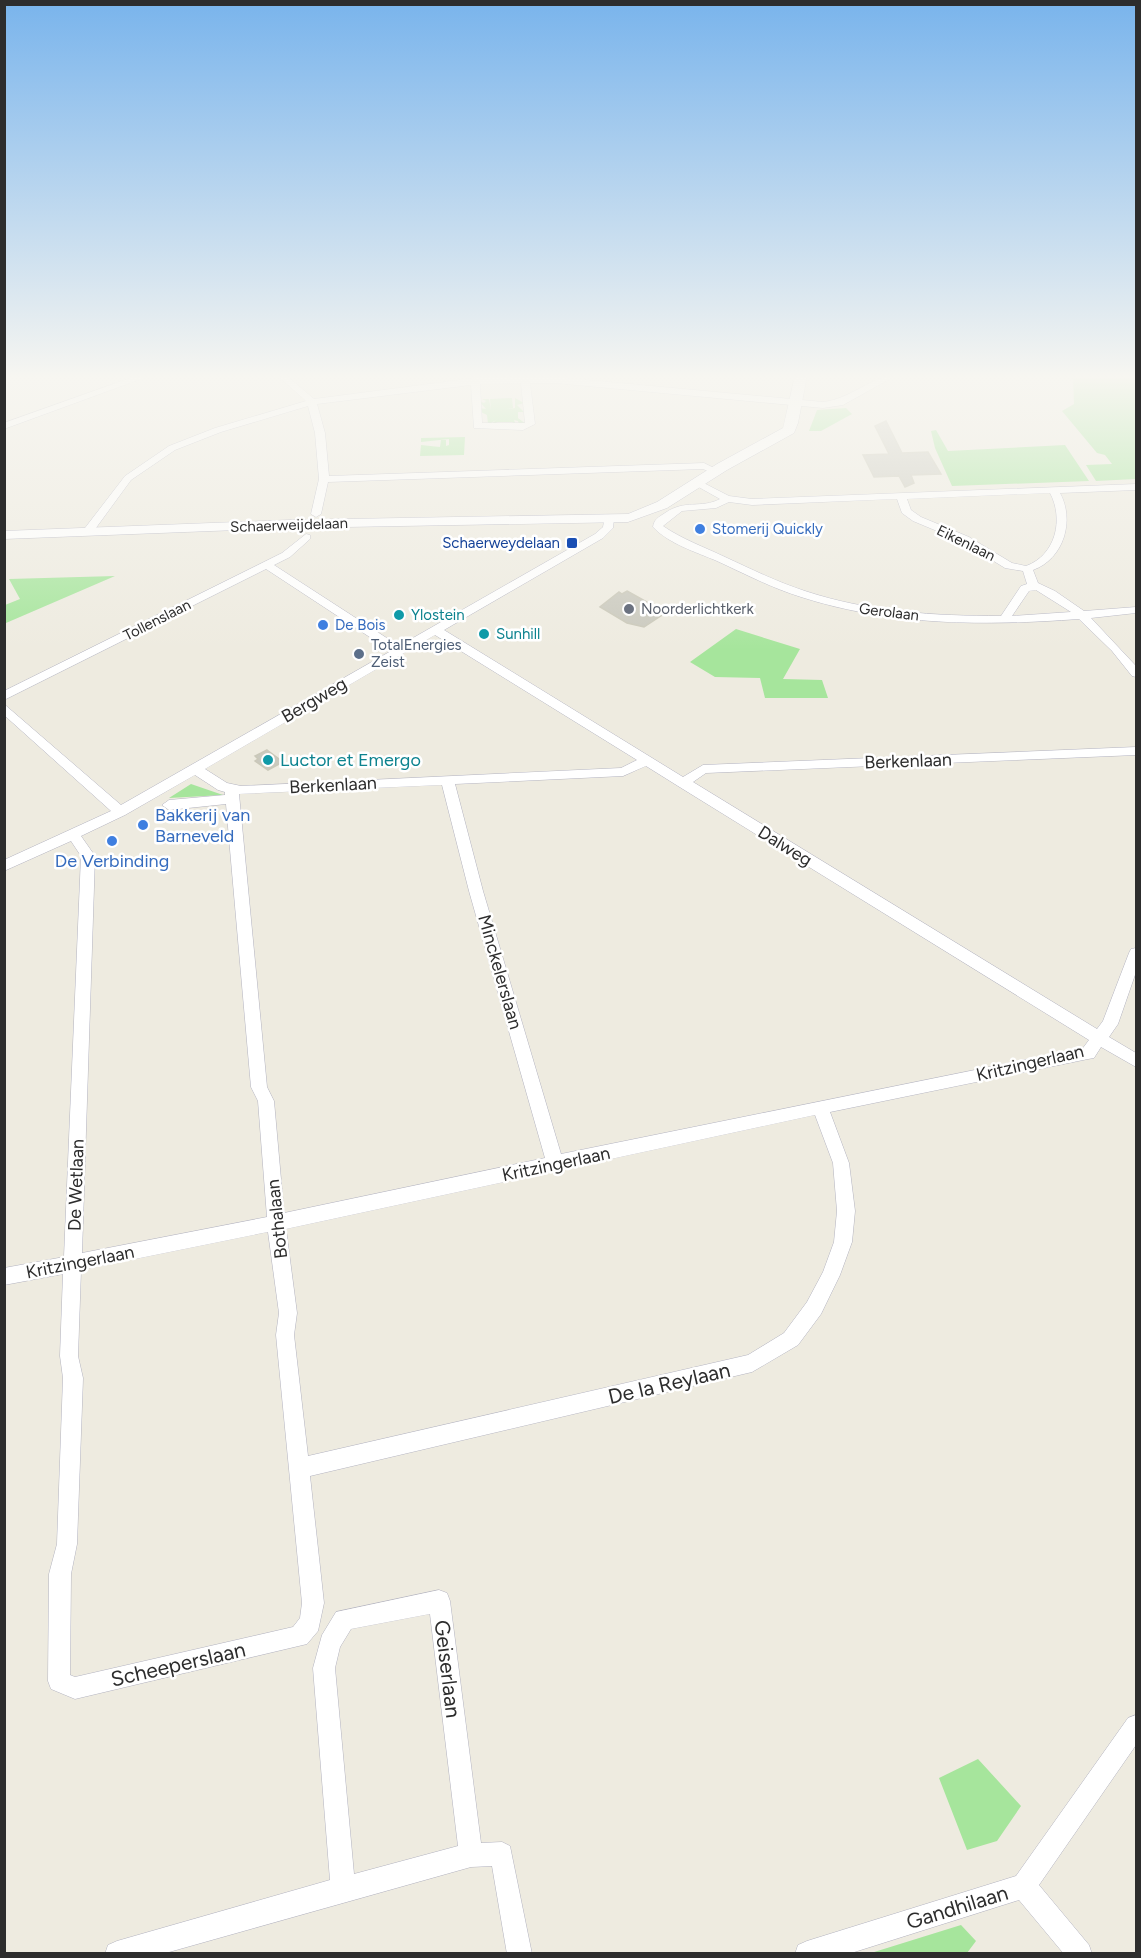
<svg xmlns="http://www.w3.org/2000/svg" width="1141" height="1958" font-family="Figtree,sans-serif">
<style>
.green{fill:#a6e59c}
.building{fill:#cac9be;stroke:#cac8b9;stroke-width:1.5}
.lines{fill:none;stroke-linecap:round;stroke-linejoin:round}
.street-casing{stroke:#b3b3c0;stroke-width:1}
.secondary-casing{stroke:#b3b3c0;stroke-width:1}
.street{fill:#fff;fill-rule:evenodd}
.secondary{fill:#fff;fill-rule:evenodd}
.shop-dot{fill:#3f7fe0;stroke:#fff;stroke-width:2}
.transit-dot{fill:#1a4fb4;stroke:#fff;stroke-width:2}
.worship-dot{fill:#6b7280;stroke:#fff;stroke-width:2}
.culture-dot{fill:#0f9aa8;stroke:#fff;stroke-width:2}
.service-dot{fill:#5c6f8a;stroke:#fff;stroke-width:2}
.labels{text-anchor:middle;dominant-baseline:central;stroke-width:5;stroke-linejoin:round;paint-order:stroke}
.far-street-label{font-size:15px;fill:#2d2d2d;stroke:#fff}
.far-shop-label{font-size:15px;fill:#366cbe;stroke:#fff;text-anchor:start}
.far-transit-label{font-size:15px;fill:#164399;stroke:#fff;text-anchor:end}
.far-worship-label{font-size:15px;fill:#5b616d;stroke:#fff;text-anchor:start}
.far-culture-label{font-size:15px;fill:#0d838f;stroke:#fff;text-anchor:start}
.far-service-label{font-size:15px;fill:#4e5e75;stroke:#fff;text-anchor:start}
.street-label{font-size:18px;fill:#2d2d2d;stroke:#fff}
.culture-label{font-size:18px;fill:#0d838f;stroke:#fff;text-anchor:start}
.shop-label{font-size:18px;fill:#366cbe;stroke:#fff;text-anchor:start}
.near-street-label{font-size:21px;fill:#2d2d2d;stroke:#fff}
</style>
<rect width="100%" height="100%" fill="#eeebe0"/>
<!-- green -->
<path class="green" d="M 1073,376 L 1136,376 L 1136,479 L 1096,481 L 1086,465 L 1112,464 L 1105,455 L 1097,453 L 1062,411 L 1074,404 Z
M 512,398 L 513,408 L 507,409 L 515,408 L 515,398 L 524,403 L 517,405 L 524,412 L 518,412 L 518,418 L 526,424 L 519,425 L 518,421 L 514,420 L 516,425 L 511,425 L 514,423 L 512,422 L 498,422 L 489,426 L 496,420 L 486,426 L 488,424 L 487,415 L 479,411 L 479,408 L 486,409 L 479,401 L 484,403 L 486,401 L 482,399 L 489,399 L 491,410 L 490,399 Z
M 846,408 L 852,414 L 821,431 L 809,431 L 817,410 Z
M 936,430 L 948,451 L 1065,445 L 1089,481 L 952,486 L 935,448 L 931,431 Z
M 465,437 L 464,455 L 420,456 L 421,445 L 440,447 L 441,440 L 446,440 L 446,446 L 449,445 L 449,439 L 421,442 L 421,438 Z
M 115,576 L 6,623 L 5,622 L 5,605 L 20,599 L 9,579 Z
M 736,629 L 800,649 L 783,679 L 822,680 L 828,698 L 765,698 L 760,678 L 715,677 L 690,662 Z
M 191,784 L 223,795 L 169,798 Z
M 978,1759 L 1021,1806 L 997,1841 L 967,1850 L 939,1778 Z
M 961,1925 L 976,1941 L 967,1953 L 871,1953 Z"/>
<!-- building -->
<path class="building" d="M 886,421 L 902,453 L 928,452 L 941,474 L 911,475 L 914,483 L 905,487 L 899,476 L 874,477 L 863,455 L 889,454 L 875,426 Z
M 627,591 L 654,606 L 652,607 L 665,613 L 644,627 L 627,623 L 600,607 L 619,592 L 622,594 Z
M 267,750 L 283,762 L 268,770 L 255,761 L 258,759 L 255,756 Z"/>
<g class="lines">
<!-- street casing -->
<g class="street-casing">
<path id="street" d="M 136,376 L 149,376 L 4,429 L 4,423 Z
M 278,376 L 287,376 L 314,399 L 475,378 L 555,377 L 823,402 C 851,399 871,376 895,376 L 843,405 L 823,408 L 555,383 L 530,383 L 535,424 L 523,430 L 474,428 L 471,385 L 317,404 L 325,433 L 329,476 L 704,463 L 720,471 L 715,474 L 703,469 L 328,482 L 321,514 L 316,517 L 311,514 L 319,479 L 315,433 L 308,406 L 221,432 L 175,450 L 131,480 L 93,532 L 85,532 L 85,528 L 125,476 L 169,446 L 215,428 L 306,401 ZM 521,383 L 525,423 L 482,423 L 480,384 Z
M 698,480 L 729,496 L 752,499 L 1136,484 L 1136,490 L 1060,493 C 1075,520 1064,559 1033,570 L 1038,583 L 1055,591 L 1084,611 L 1136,607 L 1136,613 L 1091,618 L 1136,666 L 1136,677 L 1132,676 L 1112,651 L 1079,619 C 986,626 891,626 801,597 C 772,588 745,574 717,561 C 696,552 669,544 653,527 C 654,519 659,517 665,513 C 685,499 701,509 720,499 L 695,485 L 693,483 ZM 1050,493 C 1064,519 1056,555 1026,566 L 1012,563 L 969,537 L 921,517 L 911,510 L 907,499 ZM 897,499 L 902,513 L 913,521 L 961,541 L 1005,568 L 1023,571 L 1027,584 L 1021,586 L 1001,616 C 935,616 868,612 805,591 C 777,582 751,569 725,557 C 704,547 682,539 663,526 L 682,511 L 716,508 L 729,502 L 752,505 ZM 1036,590 L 1071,612 L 1012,616 L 1029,591 Z
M 609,515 L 614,518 L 613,528 L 603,538 L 444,630 L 683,777 L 703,765 L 1136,747 L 1136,755 L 706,773 L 693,782 L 1097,1029 L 1103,1021 L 1129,953 L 1131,949 L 1136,948 L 1136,972 L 1118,1024 L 1109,1037 L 1136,1053 L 1136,1067 L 1101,1047 L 1094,1058 L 1088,1059 L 830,1112 L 849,1163 L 855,1211 L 852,1242 L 840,1275 L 821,1314 L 798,1345 L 752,1372 L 310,1476 L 324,1603 L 318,1631 L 307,1644 L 75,1699 L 51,1689 L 48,1681 L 49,1574 L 57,1544 L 63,1378 L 60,1356 L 63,1274 L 4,1285 L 4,1268 L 64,1257 L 81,856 L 71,841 L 4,871 L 4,860 L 111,811 L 4,715 L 4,704 L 121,805 L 391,651 L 266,569 L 4,700 L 4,691 L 282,553 L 306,534 L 310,535 L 310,539 L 290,557 L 274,565 L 399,646 L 595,534 L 603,527 L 605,516 ZM 435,635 L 637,760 L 621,768 L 241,786 L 227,783 L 205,769 ZM 646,766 L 678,786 L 1089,1040 L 1083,1048 L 561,1154 L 483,891 L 455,784 L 623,776 ZM 195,775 L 218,790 L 225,792 L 225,795 L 169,800 L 162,805 L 169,810 L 226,804 L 251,1087 L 258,1101 L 267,1217 L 82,1253 L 95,856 L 81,836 L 125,815 ZM 442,785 L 469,891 L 545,1158 L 284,1213 L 274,1101 L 267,1087 L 239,794 ZM 815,1115 L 833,1163 L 837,1211 L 834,1242 L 823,1272 L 807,1302 L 784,1333 L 748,1355 L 308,1456 L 294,1335 L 297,1313 L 286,1229 ZM 268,1232 L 279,1313 L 276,1335 L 302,1603 L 300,1618 L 293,1627 L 75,1677 L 70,1675 L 71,1574 L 77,1544 L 83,1378 L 78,1356 L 81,1270 Z
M 439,1590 L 447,1593 L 450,1601 L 481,1843 L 502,1842 L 510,1846 L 532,1954 L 507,1954 L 492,1866 L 471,1867 L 162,1954 L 105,1954 L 108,1945 L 117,1941 L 330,1880 L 313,1668 L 322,1635 L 336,1612 ZM 430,1614 L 458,1846 L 354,1874 L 335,1668 L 340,1647 L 351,1629 Z
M 1136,1715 L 1136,1745 L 1039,1885 L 1089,1945 L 1092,1954 L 1064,1954 L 1019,1900 L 848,1954 L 795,1954 L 798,1945 L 807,1941 L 1016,1876 L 1128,1718 Z"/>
</g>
<!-- secondary casing -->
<g class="secondary-casing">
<path id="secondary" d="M 795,376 L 807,376 L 798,423 L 794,433 L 727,470 L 667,508 L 628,522 L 290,528 L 4,539 L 4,531 L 290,520 L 628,514 L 657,502 L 717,464 L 783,428 Z"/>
</g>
<!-- street -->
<use href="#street" class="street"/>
<!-- secondary -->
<use href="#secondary" class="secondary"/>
</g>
<!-- sky -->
<linearGradient id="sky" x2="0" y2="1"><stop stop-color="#79b4ec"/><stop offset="0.58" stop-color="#f7f6f1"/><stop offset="1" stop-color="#f7f6f1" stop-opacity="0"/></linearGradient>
<rect width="1141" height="650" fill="url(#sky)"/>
<!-- markers -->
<g class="shop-dot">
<circle cx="700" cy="529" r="6"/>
<circle cx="323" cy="625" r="6"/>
<circle cx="143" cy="825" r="6"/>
<circle cx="112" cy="841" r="6"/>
</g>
<rect class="transit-dot" x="566" y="537" width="12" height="12" rx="3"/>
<circle class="worship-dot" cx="629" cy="609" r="6"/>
<g class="culture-dot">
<circle cx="399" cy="615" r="6"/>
<circle cx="484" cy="634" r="6"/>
<circle cx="268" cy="760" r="6"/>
</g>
<circle class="service-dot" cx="359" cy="654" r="6"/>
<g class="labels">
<!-- far-street labels -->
<g class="far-street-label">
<text transform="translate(289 525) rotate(-2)">Schaerweijdelaan</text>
<text transform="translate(966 543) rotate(26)">Eikenlaan</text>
<text transform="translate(889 612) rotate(7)">Gerolaan</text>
<text transform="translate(157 620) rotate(-27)">Tollenslaan</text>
</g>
<!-- far-shop labels -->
<g class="far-shop-label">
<text x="712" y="529">Stomerij Quickly</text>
<text x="335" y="625">De Bois</text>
</g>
<!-- far-transit labels -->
<g class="far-transit-label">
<text x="560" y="543">Schaerweydelaan</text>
</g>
<!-- far-worship labels -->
<g class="far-worship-label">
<text x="641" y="609">Noorderlichtkerk</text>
</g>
<!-- far-culture labels -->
<g class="far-culture-label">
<text x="411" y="615">Ylostein</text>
<text x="496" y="634">Sunhill</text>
</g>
<!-- far-service labels -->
<g class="far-service-label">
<text x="371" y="645">TotalEnergies<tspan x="371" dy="17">Zeist</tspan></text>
</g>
<!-- street labels -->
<g class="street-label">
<text transform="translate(314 700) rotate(-30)">Bergweg</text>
<text transform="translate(908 761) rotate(-2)">Berkenlaan</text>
<text transform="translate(333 785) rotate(-3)">Berkenlaan</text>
<text transform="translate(785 846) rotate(32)">Dalweg</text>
<text transform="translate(500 972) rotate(74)">Minckelerslaan</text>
<text transform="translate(1030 1063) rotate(-13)">Kritzingerlaan</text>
<text transform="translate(556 1164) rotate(-12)">Kritzingerlaan</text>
<text transform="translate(76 1185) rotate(-88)">De Wetlaan</text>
<text transform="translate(277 1219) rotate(-96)">Bothalaan</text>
<text transform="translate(80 1262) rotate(-11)">Kritzingerlaan</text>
</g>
<!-- culture labels -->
<g class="culture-label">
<text x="280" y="760">Luctor et Emergo</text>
</g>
<!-- shop labels -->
<g class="shop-label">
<text x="155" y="815">Bakkerij van<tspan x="155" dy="21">Barneveld</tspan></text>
<text x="112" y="861" text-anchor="middle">De Verbinding</text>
</g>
<!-- near-street labels -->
<g class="near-street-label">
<text transform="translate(669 1383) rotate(-13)">De la Reylaan</text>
<text transform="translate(178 1664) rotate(-13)">Scheeperslaan</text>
<text transform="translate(448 1669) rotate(83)">Geiserlaan</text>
<text transform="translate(957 1907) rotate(-17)">Gandhilaan</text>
</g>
</g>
<!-- border -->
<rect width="1141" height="1958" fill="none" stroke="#2d2d2d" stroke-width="12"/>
</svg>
